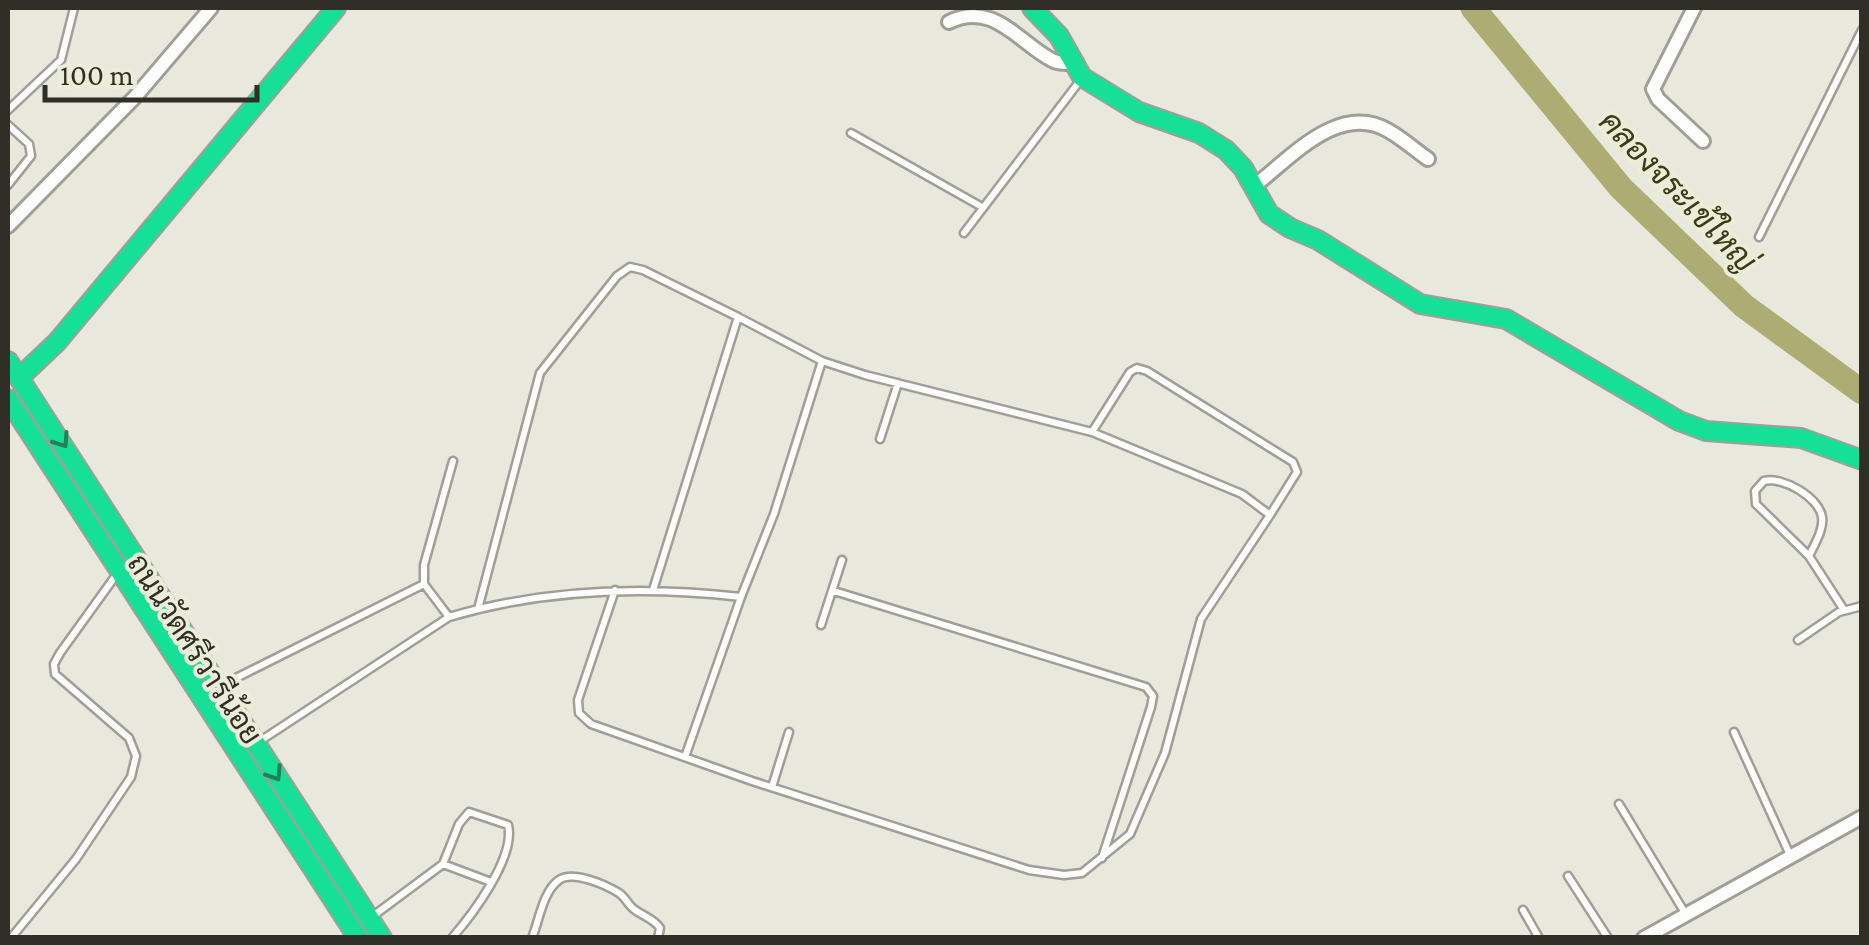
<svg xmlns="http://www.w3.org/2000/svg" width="1869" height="945" font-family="'Crimson Pro',Sarabun,serif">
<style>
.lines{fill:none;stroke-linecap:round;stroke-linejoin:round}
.river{stroke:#adac73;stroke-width:25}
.lane-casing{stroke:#9f9f97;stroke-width:11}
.street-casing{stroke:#9f9f97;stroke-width:18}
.fast-casing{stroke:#9f9f97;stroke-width:22}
.lane{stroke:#fcfcfa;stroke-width:6}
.street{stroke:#fcfcfa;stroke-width:12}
.fast{stroke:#16e098;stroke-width:18}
.oneway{stroke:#247f5a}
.labels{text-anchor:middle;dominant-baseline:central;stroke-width:8;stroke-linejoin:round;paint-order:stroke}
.street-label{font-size:30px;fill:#2f2f27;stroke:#ecedd8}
.water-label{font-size:32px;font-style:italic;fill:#3b3a18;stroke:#ecedd8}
</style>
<rect width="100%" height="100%" fill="#e8e8dd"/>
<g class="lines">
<!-- river -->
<path class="river" d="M 1473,8 L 1621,188 L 1744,306 L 1862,392"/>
<!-- lane casing -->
<g class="lane-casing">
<path id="lane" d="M 8,110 L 61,60 L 74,8
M 8,125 L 29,144 L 31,156 L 8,185
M 851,133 L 982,207
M 964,233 L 1082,78
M 1759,237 L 1862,30
M 1092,432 L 1130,372 L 1137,368 L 1147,371 L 1293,462 L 1297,472 L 1270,515
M 880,439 L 898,383
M 1809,556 C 1814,545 1824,530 1822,517 C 1819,497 1782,476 1764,481 L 1755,491 L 1756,504 L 1809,556 L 1844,610
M 615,590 L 578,700 L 579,713 L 591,724 L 752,781 L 1029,870 L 1064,875 L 1082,873 L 1130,834 L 1165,753 L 1201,619 L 1270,515 L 1242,494 L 1092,432 L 865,375 L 822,361 L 738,317
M 834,591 L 1146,687 L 1153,696 L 1151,707 L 1102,858
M 478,609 L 540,373 L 617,276 L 630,267 L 643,270 L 738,317 L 653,590
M 449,617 L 424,584 L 424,565 L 453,461
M 821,625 L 842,560
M 1798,640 L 1839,612 L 1862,606
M 220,686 L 424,584
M 1734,732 L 1790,855
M 257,743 L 449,617 C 543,589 644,586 741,597
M 685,757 L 741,597 L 774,514 L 822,361
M 772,787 L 789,732
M 1619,804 L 1685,913
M 443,864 L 459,824 L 469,812 L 508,825 C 516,857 472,915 452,938
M 1568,876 L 1608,938
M 1523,910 L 1539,938
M 373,916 L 443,864 L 491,882
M 11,938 L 76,859 L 131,777 L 136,756 L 129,738 L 55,674 L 54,664 L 60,653 L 119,571
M 532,938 C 539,921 543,891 559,880 C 573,870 606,885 619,893 C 626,898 628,905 635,910 C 645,917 654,919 660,928 L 658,938"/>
</g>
<!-- street casing -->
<g class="street-casing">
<path id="street" d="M 1694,8 L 1653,89 L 1658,99 L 1703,141
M 949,22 C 993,0 1019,43 1052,60 C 1059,64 1068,63 1076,62
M 1253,187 C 1291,158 1339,101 1389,131 C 1403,139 1415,150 1428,159
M 8,226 L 135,97 L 211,8
M 1644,938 L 1862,817"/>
</g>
<!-- fast casing -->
<g class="fast-casing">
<path id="fast" d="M 1032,8 L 1059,36 L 1082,77 L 1139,112 L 1199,133 L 1226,150 L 1243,168 L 1269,214 L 1290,228 L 1318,240 L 1420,304 L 1506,319 L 1679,421 L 1706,431 L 1801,438 L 1862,460
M 8,361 L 382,938
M 19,378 L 57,342 L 336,8
M 8,399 L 358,938"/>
</g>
<!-- lane -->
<use href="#lane" class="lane"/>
<!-- street -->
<use href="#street" class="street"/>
<!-- fast -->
<use href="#fast" class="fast"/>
</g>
<!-- one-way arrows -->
<defs><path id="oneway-chevron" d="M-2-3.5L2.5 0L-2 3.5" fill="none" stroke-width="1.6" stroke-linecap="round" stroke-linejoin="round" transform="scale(2.5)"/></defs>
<g class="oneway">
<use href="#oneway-chevron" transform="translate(62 441) rotate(56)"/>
<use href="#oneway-chevron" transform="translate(275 774) rotate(57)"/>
</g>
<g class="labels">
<!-- street labels -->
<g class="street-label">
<text transform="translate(195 649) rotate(57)">ถนนวัดศรีวารีน้อย</text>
</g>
<!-- water labels -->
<g class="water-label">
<text transform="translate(1678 191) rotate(46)">คลองจระเข้ใหญ่</text>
</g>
</g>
<!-- border -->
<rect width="1869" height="945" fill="none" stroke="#2f2f27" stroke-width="20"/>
<!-- scale -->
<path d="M45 85v15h212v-15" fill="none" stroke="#2f2f27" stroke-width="5"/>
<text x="60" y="85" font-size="30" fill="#2f2f27" stroke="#ecedd8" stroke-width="8" paint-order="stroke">100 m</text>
</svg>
